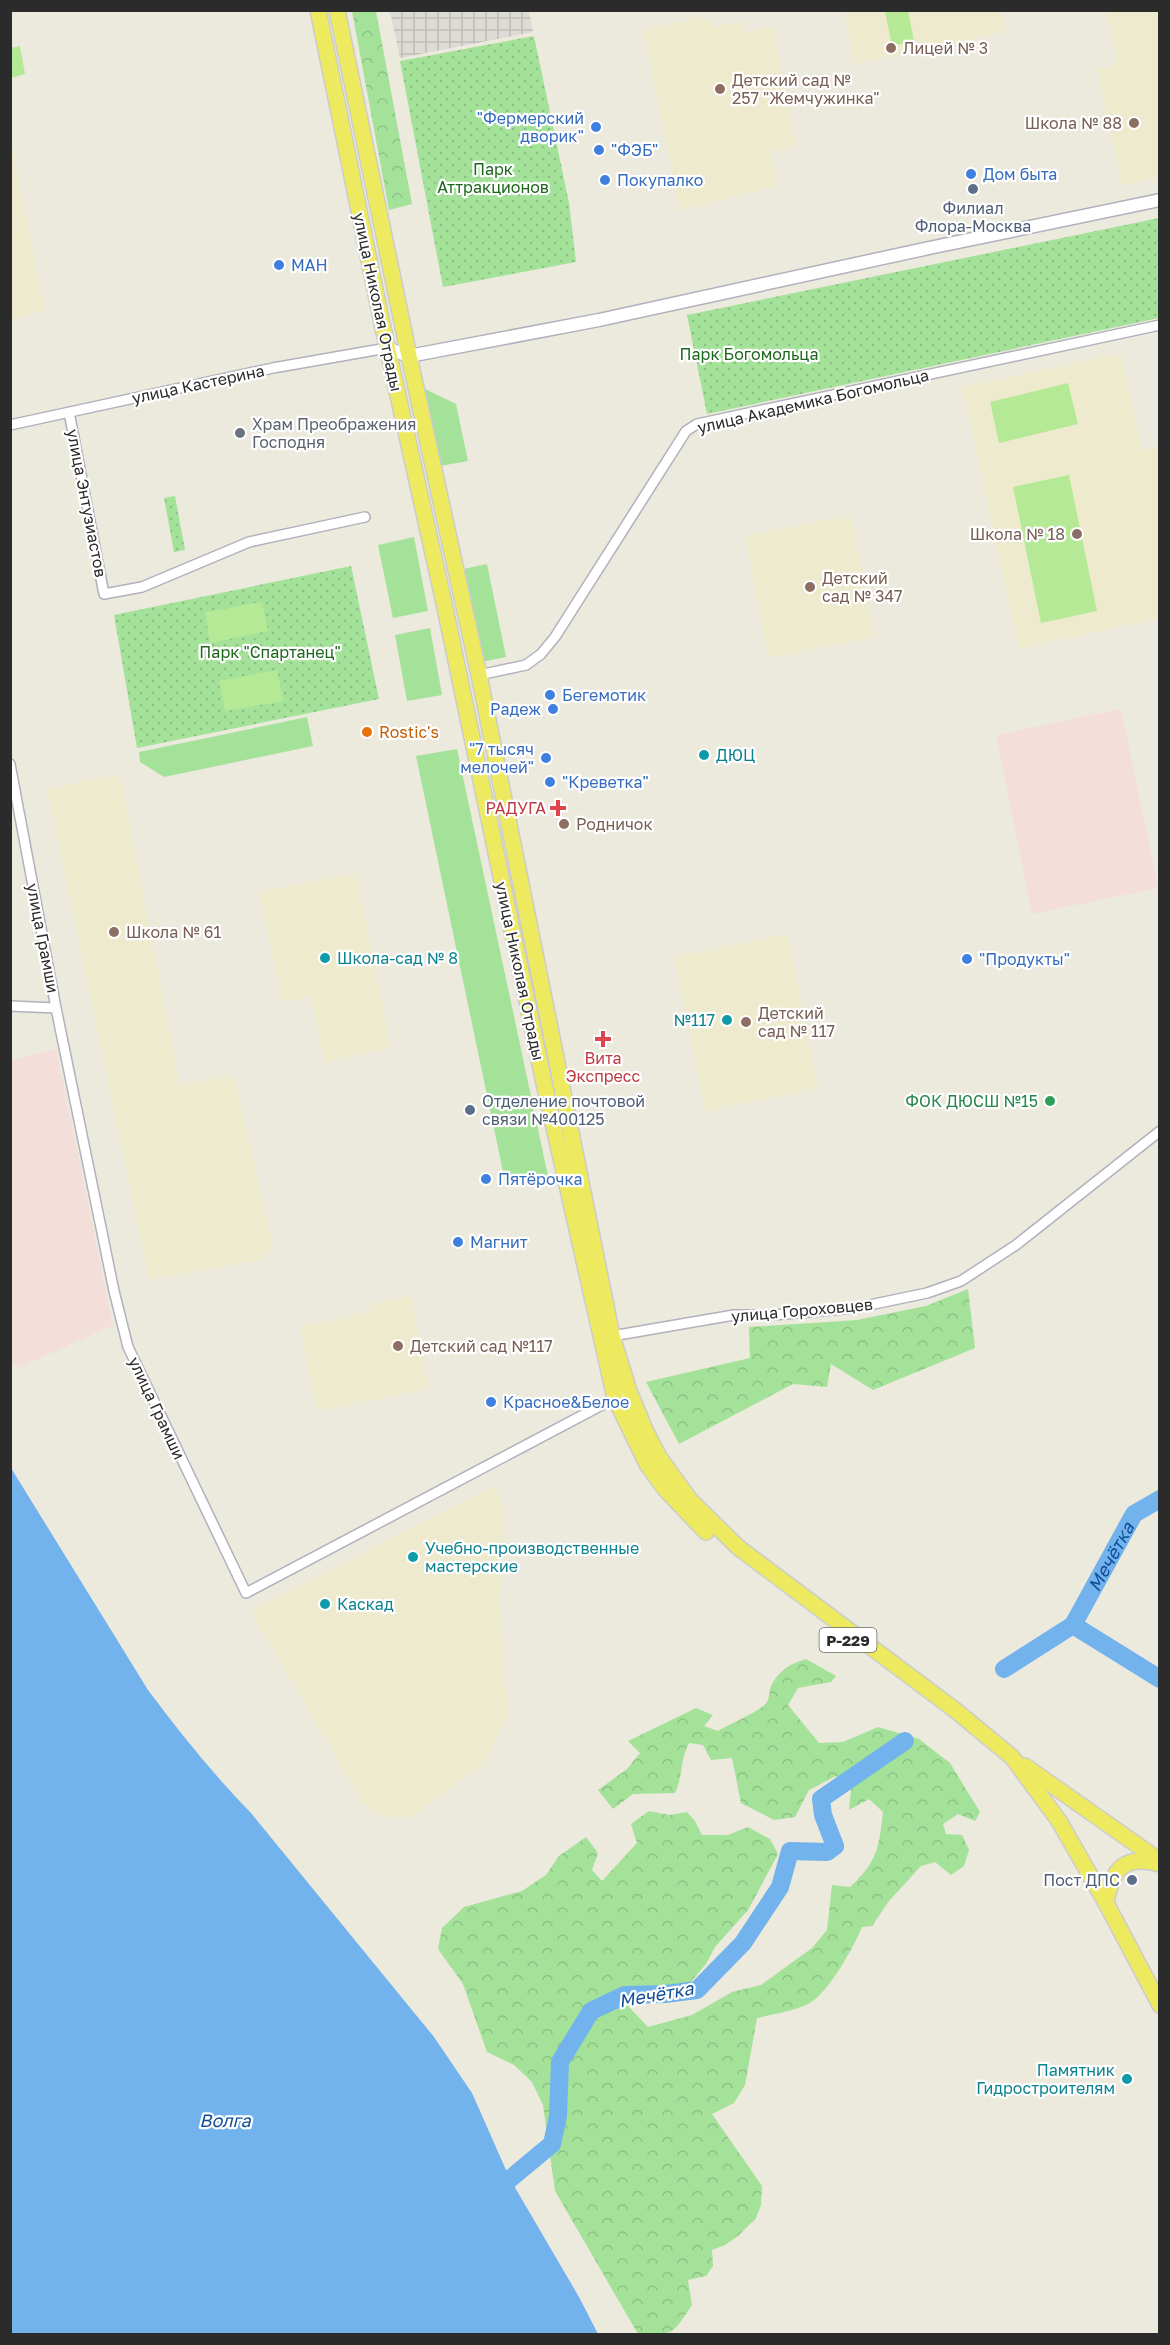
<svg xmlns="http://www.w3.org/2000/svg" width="1170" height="2345" font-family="'Golos Text',sans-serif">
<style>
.education{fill:#eeeacd}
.medical{fill:#f3deda}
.grass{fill:#a4e29a}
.forest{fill:url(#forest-crowns)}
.park{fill:url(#park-dots)}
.pitch{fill:#b5e996}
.plaza{fill:url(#plaza-grid)}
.water{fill:#72b3ed}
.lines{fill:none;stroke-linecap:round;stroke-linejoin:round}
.river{stroke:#72b3ed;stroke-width:18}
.minor-casing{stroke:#b1b1be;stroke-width:12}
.tertiary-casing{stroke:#b1b1be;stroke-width:15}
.primary-casing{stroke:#ccc;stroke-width:18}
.minor{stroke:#fff;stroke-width:9}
.tertiary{stroke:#fff;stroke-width:12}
.primary{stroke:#eeea60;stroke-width:15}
.education-dot{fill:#8d6e63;stroke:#fff;stroke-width:2}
.shop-dot{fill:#3f7fe0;stroke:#fff;stroke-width:2}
.service-dot{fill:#5c6f8a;stroke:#fff;stroke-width:2}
.worship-dot{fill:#6b7280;stroke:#fff;stroke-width:2}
.food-dot{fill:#e8710a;stroke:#fff;stroke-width:2}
.culture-dot{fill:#0f9aa8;stroke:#fff;stroke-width:2}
.health-dot{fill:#e0444e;stroke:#fff;stroke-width:2}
.leisure-dot{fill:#2e9e5b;stroke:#fff;stroke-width:2}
.labels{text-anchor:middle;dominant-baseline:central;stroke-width:4.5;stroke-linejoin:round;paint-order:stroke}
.shield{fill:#fff;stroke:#6b6b6b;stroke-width:1.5}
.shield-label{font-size:15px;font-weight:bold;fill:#2b2b2b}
.education-label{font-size:16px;fill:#785e54;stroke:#fff;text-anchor:start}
.shop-label{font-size:16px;fill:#366cbe;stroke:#fff;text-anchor:start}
.park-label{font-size:16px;fill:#1c671b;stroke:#fff}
.service-label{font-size:16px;fill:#4e5e75;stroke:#fff}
.street-label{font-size:16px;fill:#2b2b2b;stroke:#fff}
.worship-label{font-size:16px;fill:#5b616d;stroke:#fff;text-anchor:start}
.food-label{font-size:16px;fill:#c56008;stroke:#fff;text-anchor:start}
.culture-label{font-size:16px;fill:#0d838f;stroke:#fff;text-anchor:start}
.health-label{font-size:16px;fill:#be3a42;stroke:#fff;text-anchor:end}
.leisure-label{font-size:16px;fill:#27864d;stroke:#fff;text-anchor:end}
.water-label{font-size:18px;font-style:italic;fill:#104e99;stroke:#fff}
</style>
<defs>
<pattern id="forest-crowns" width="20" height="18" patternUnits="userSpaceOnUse" patternTransform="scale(1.5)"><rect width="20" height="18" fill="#a4e29a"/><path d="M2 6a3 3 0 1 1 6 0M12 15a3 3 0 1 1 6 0" fill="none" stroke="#8dc285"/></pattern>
<pattern id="park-dots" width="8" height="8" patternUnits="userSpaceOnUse" patternTransform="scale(1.5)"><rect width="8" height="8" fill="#a4e29a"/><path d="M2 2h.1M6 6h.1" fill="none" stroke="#8dc285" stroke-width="1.8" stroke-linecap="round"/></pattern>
<pattern id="plaza-grid" width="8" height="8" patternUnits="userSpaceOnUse" patternTransform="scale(1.5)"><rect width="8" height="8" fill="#dcdbd4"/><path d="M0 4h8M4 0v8" fill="none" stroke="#bdbcb6"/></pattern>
</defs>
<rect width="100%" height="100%" fill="#ece9dd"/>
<!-- education -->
<path class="education" d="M 844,11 L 1002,11 L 1006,32 L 855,64 Z
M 1106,11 L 1159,11 L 1159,177 L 1122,186 L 1097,69 L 1117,64 Z
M 704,17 L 716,27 L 742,21 L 745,32 L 773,26 L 796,147 L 771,152 L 778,186 L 680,211 L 643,29 Z
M 11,141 L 45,310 L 11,319 L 10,319 Z
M 1121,353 L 1142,450 L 1159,447 L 1159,618 L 1019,649 L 962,387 Z
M 851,515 L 874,637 L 768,658 L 745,536 Z
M 120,774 L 180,1085 L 234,1075 L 273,1247 L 259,1260 L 149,1280 L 47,789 Z
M 356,873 L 391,1048 L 324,1062 L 311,997 L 282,1002 L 259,892 Z
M 788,934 L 818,1088 L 705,1111 L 674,957 Z
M 411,1296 L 429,1389 L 316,1411 L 300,1327 L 370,1312 L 369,1304 Z
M 495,1485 L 505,1511 L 500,1604 L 508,1717 L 483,1765 L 411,1817 L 393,1818 L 374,1813 L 362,1802 L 252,1613 L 256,1608 Z"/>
<!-- medical -->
<path class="medical" d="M 1121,709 L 1158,888 L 1032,914 L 996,735 Z
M 56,1049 L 113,1325 L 18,1368 L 10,1358 L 11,1060 Z"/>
<!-- grass -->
<path class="grass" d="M 423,388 L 456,404 L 468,461 L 440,466 Z
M 414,537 L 428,611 L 393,618 L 378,545 Z
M 487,564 L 506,657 L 481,662 L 463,569 Z
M 430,628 L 442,695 L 407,701 L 395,635 Z
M 307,717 L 313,746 L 164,777 L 140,762 L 139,752 Z
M 457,749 L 548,1176 L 506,1186 L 416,756 Z"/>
<!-- forest -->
<path class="forest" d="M 352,11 L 376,11 L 412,204 L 389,210 Z
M 968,1289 L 975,1348 L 873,1390 L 831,1364 L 827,1387 L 793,1384 L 679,1444 L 646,1382 L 750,1358 L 749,1327 L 857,1320 L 926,1306 Z
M 806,1659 L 836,1676 L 831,1682 L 798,1688 L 788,1705 L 819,1743 L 843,1742 L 878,1727 L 919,1739 L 950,1763 L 980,1812 L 975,1821 L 958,1814 L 943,1824 L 946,1834 L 962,1835 L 969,1850 L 964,1866 L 951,1875 L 935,1862 L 921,1866 L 889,1901 L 872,1926 L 862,1927 C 854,1947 827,1995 808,2004 C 793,2011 774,2014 757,2018 L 745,2085 L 734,2103 L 712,2114 L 762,2186 L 761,2205 L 756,2218 L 738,2236 L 725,2245 L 712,2250 L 713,2266 L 706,2276 L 688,2280 L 692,2305 C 672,2335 674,2335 638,2334 L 555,2191 L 543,2105 L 532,2082 L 514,2065 L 487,2052 L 463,1984 L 438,1949 L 442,1928 L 464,1907 L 522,1891 L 546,1875 L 559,1856 L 586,1837 L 598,1853 L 592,1870 L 602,1881 L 637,1843 L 631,1824 L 649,1811 L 669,1815 L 687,1812 L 695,1821 L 702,1835 L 728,1835 L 748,1827 L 770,1839 L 778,1854 L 748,1910 L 715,1947 L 706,1964 L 689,1984 L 663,1988 L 635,1987 L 629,2007 L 648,2027 L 692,2015 L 732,1992 L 761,1985 L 812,1948 L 827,1930 L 832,1885 L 850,1887 C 877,1862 879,1848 883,1812 L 869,1799 L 849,1810 L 851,1790 L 836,1776 L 809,1790 L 795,1817 L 774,1820 L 741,1803 L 732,1758 L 711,1760 L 703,1745 L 689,1743 C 680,1760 683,1776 675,1793 L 633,1794 L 613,1809 L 598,1790 L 627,1769 L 640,1753 L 628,1741 L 696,1708 L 713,1715 L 704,1726 L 718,1731 C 729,1724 760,1712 767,1702 C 770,1697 769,1689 772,1684 C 780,1670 791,1663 806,1659 Z"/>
<!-- park -->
<path class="park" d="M 534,36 L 569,203 L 576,262 L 443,287 L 400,61 Z
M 1159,218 L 1159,318 L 707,414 L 687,315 Z
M 175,496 L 185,550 L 174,552 L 164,498 Z
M 351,566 L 379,699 L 137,748 L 114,615 Z"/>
<!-- pitch -->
<path class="pitch" d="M 885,11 L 908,11 L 914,41 L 892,46 Z
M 20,46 L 25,74 L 11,78 L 11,48 Z
M 1068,383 L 1078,424 L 999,443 L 990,402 Z
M 1069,475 L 1097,611 L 1041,623 L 1013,487 Z
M 262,602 L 268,631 L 210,643 L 205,612 Z
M 277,670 L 283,701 L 225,711 L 219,681 Z"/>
<!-- plaza -->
<path class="plaza" d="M 390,11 L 529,11 L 533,32 L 400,58 Z"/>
<!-- water -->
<path class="water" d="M 11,1468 L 148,1690 C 180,1733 213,1774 251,1813 L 434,2037 L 472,2093 L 510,2179 L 579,2297 L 598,2334 L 11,2334 Z"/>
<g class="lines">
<!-- river -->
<g class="river">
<path d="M 1073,1625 L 1160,1679"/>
<path id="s1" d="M 1004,1669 L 1073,1625 L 1134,1514 L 1160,1499"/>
<path d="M 493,2193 L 552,2144 L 558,2116 L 560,2062 L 591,2011 L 625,1995 L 665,1994 L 697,1990 L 743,1943 L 780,1887 L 790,1851 L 827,1852 L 835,1846 L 823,1815 L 821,1799 L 905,1741"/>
</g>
<!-- minor casing -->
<g class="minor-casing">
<path id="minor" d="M 69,412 L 104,594 L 142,587 L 249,542 L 365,517
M 10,425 L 273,368 L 387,348
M 479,675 L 526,665 L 541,654 L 555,637 L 686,431 L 697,424 L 1160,325
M 10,764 L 56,1008 L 114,1291 L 128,1347 L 246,1593 L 619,1396
M 10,1006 L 56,1008
M 612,1336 L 734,1315 L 773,1315 L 855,1308 L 927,1293 L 961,1281 L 1016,1245 L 1160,1131"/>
</g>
<!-- tertiary casing -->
<g class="tertiary-casing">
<path id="tertiary" d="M 387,348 L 409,356 L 599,320 L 929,248 L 1160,200"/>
</g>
<!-- primary casing -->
<g class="primary-casing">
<path id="primary" d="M 318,10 L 382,323 L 444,603 L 544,1083 L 615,1398 L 647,1464 L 665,1489 L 706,1532
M 337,10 L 409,356 L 479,675 L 612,1336 L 629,1391 L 646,1432 L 659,1457 L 690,1500 L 739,1548 L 955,1710 L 1012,1757 L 1059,1821 L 1106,1903 L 1160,2005
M 1025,1766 L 1160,1861
M 1106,1903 C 1112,1869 1124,1854 1160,1864"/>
</g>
<!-- minor -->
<use href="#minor" class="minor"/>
<!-- tertiary -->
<use href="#tertiary" class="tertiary"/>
<!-- primary -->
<use href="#primary" class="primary"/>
</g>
<!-- markers -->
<g class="education-dot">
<circle cx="891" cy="48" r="6"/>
<circle cx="720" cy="89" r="6"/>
<circle cx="1134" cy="123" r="6"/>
<circle cx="1077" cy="534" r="6"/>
<circle cx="810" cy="587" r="6"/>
<circle cx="564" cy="824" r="6"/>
<circle cx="114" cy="932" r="6"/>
<circle cx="746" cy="1022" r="6"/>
<circle cx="398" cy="1346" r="6"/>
</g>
<g class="shop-dot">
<circle cx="596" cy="127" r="6"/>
<circle cx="599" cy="150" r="6"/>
<circle cx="971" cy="174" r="6"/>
<circle cx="605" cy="180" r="6"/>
<circle cx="279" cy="265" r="6"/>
<circle cx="550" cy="695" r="6"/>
<circle cx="553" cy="709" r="6"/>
<circle cx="546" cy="758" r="6"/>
<circle cx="550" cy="782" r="6"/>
<circle cx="967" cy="959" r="6"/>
<circle cx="486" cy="1179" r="6"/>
<circle cx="458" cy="1242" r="6"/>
<circle cx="491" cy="1402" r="6"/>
</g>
<g class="service-dot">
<circle cx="973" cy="189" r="6"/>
<circle cx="470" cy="1110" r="6"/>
<circle cx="1132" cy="1880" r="6"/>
</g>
<circle class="worship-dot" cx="240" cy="433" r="6"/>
<circle class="food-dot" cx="367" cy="732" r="6"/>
<g class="culture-dot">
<circle cx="704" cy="755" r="6"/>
<circle cx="325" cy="958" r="6"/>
<circle cx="727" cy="1020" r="6"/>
<circle cx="413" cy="1557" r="6"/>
<circle cx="325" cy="1604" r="6"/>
<circle cx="1127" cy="2079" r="6"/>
</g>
<g class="health-dot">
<path d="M555 799h6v6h6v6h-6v6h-6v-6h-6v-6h6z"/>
<path d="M600 1030h6v6h6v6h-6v6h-6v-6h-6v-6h6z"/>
</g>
<circle class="leisure-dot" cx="1050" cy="1101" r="6"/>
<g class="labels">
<!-- shield labels -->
<rect class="shield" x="819.5" y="1628" width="57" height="24" rx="4.5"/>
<g class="shield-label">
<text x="848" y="1640">Р-229</text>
</g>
<!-- education labels -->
<g class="education-label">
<text x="903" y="48">Лицей № 3</text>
<text x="732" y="80">Детский сад №<tspan x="732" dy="18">257 "Жемчужинка"</tspan></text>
<text x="1122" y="123" text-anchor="end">Школа № 88</text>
<text x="1065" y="534" text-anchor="end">Школа № 18</text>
<text x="822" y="578">Детский<tspan x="822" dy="18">сад № 347</tspan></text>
<text x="576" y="824">Родничок</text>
<text x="126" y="932">Школа № 61</text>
<text x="758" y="1013">Детский<tspan x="758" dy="18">сад № 117</tspan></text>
<text x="410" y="1346">Детский сад №117</text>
</g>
<!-- shop labels -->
<g class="shop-label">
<text x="584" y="118" text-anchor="end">"Фермерский<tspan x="584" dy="18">дворик"</tspan></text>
<text x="611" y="150">"ФЭБ"</text>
<text x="983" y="174">Дом быта</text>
<text x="617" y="180">Покупалко</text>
<text x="291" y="265">МАН</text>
<text x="562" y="695">Бегемотик</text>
<text x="541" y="709" text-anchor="end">Радеж</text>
<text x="534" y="749" text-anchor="end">"7 тысяч<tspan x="534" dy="18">мелочей"</tspan></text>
<text x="562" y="782">"Креветка"</text>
<text x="979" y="959">"Продукты"</text>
<text x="498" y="1179">Пятёрочка</text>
<text x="470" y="1242">Магнит</text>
<text x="503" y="1402">Красное&amp;Белое</text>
</g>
<!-- park labels -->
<g class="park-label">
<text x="493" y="169">Парк<tspan x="493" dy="18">Аттракционов</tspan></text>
<text x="749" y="354">Парк Богомольца</text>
<text x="270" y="652">Парк "Спартанец"</text>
</g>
<!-- service labels -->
<g class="service-label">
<text x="973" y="208">Филиал<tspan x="973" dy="18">Флора-Москва</tspan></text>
<text x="482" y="1101" text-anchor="start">Отделение почтовой<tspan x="482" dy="18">связи №400125</tspan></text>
<text x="1120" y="1880" text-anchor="end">Пост ДПС</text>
</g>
<!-- street labels -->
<g class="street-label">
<text transform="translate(378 302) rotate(78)">улица Николая Отрады</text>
<text transform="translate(198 384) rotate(-12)">улица Кастерина</text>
<text transform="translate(813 401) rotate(-13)">улица Академика Богомольца</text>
<text transform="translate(87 503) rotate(79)">улица Энтузиастов</text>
<text transform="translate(43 938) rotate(79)">улица Грамши</text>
<text transform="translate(520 971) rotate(78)">улица Николая Отрады</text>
<text transform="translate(802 1310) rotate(-5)">улица Гороховцев</text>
<text transform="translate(157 1408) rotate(65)">улица Грамши</text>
</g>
<!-- worship labels -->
<g class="worship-label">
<text x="252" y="424">Храм Преображения<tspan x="252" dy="18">Господня</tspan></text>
</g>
<!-- food labels -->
<g class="food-label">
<text x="379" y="732">Rostic's</text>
</g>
<!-- culture labels -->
<g class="culture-label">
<text x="716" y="755">ДЮЦ</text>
<text x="337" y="958">Школа-сад № 8</text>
<text x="715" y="1020" text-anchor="end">№117</text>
<text x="425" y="1548">Учебно-производственные<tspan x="425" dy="18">мастерские</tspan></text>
<text x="337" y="1604">Каскад</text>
<text x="1115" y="2070" text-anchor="end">Памятник<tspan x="1115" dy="18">Гидростроителям</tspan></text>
</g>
<!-- health labels -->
<g class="health-label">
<text x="546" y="808">РАДУГА</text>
<text x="603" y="1058" text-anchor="middle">Вита<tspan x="603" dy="18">Экспресс</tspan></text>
</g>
<!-- leisure labels -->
<g class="leisure-label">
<text x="1038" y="1101">ФОК ДЮСШ №15</text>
</g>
<!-- water labels -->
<g class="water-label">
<text stroke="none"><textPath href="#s1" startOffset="160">Мечётка</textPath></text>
<text transform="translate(656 1994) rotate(-10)">Мечётка</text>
<text x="225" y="2120">Волга</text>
</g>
</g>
<!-- border -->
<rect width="1170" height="2345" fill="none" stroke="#2b2b2b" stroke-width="24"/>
</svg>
